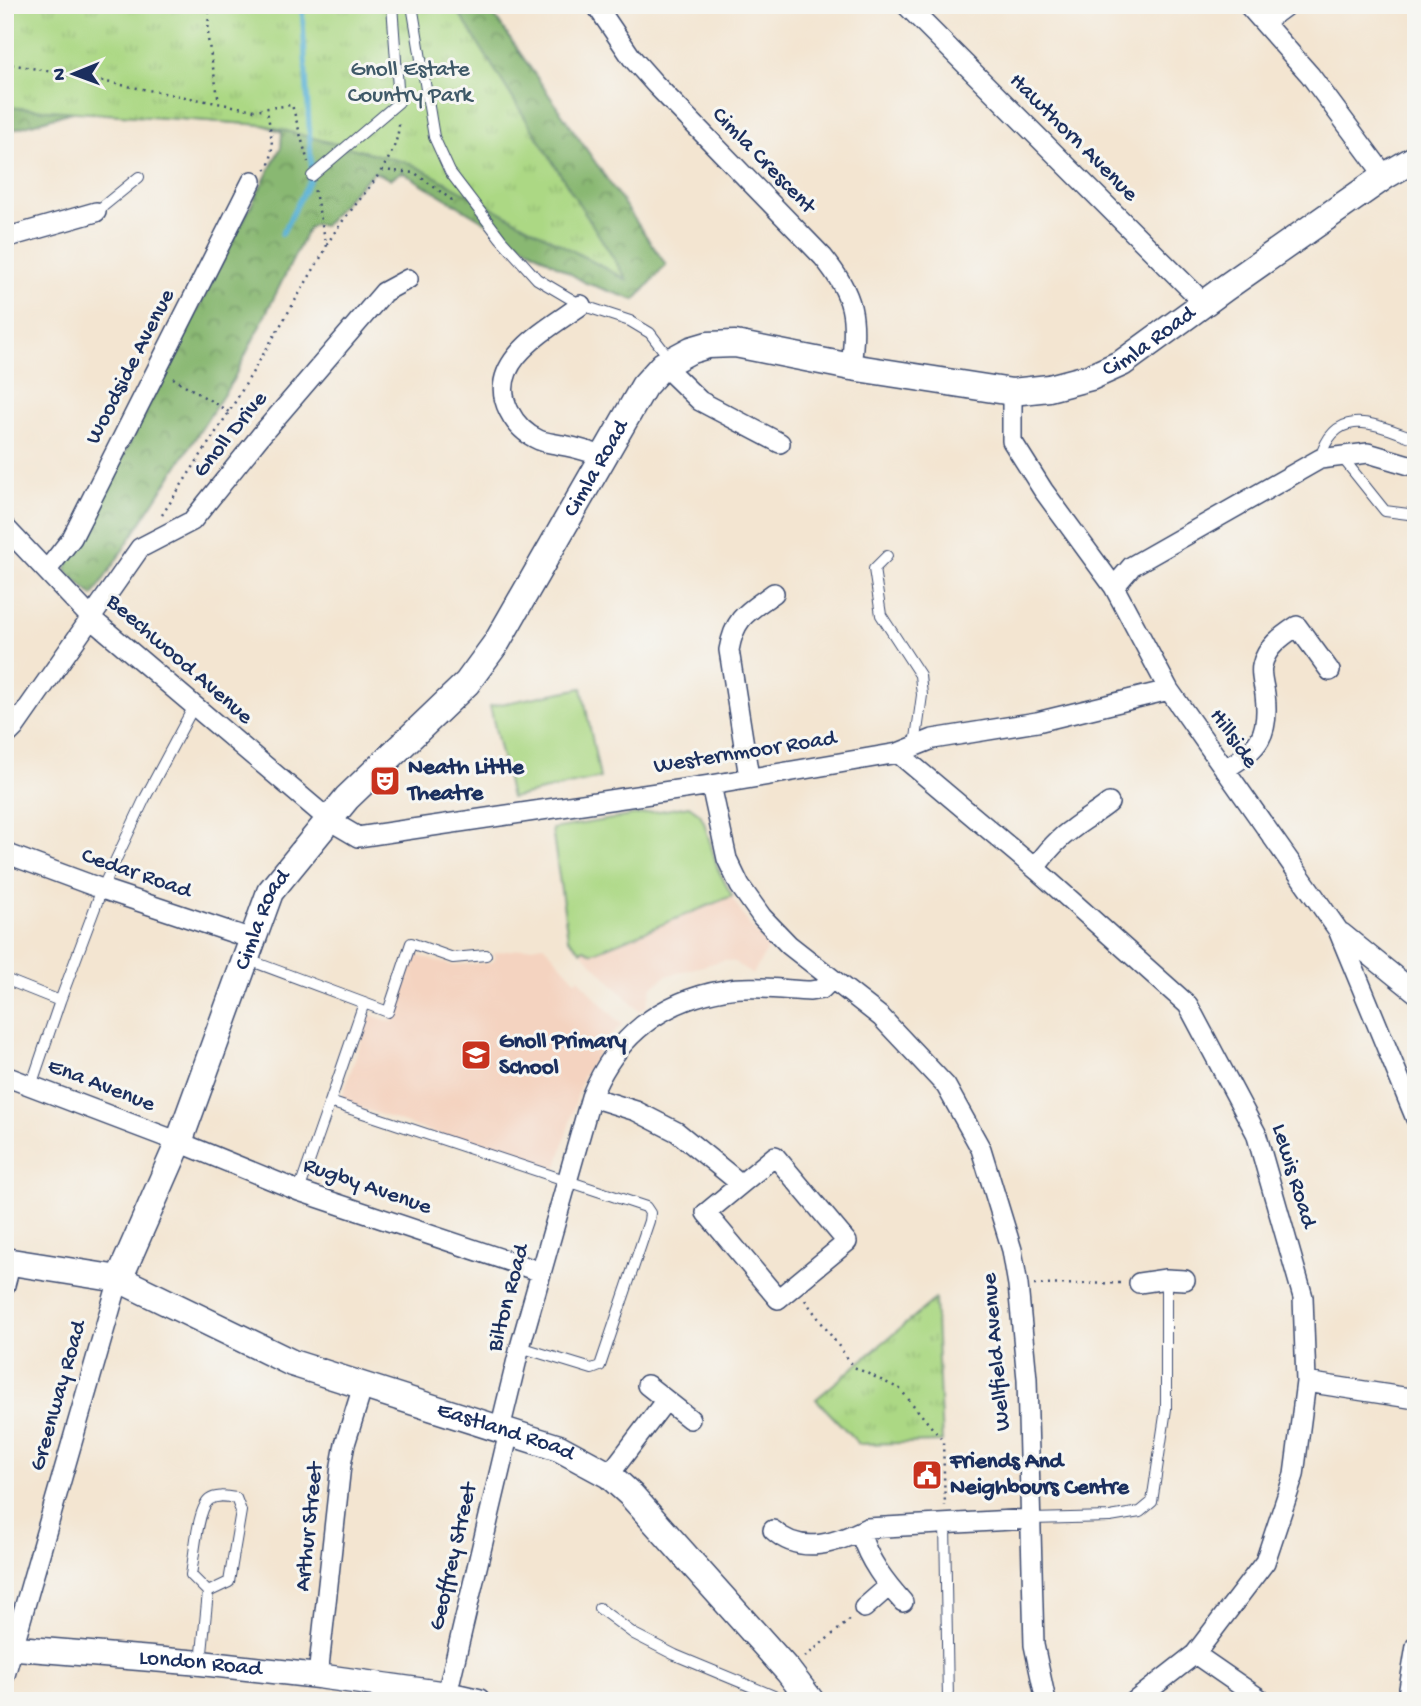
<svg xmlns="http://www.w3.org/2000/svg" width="1421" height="1706" font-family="'Gochi Hand',sans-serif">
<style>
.built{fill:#f4d3c0}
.grass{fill:#acd884;stroke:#648471;stroke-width:2}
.forest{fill:url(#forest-crowns);stroke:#527468;stroke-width:2}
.park{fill:url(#park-tufts);stroke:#648471;stroke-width:2}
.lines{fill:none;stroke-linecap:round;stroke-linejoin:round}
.stream{stroke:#58b1d5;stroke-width:5}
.service-casing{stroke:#3b4a6f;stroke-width:12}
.minor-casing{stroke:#3b4a6f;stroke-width:22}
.tertiary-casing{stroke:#3b4a6f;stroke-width:27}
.secondary-casing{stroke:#3b4a6f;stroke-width:29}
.path{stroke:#3b4a6f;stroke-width:2.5;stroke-dasharray:2 5;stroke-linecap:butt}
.service{stroke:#fff;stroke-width:10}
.minor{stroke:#fff;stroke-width:19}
.tertiary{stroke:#fff;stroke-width:24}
.secondary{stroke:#fff;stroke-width:26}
.labels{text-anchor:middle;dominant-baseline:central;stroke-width:6;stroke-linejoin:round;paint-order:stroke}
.park-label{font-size:23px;fill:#3f5968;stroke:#f6f6f2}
.street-label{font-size:23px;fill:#1b2f5e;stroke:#f6f6f2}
.poi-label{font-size:23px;font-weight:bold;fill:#1b2f5e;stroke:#f6f6f2;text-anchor:start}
</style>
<defs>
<pattern id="forest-crowns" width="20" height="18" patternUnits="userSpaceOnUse" patternTransform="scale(1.75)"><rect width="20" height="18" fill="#89b872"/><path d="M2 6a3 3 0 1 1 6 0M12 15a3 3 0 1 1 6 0" fill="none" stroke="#6f9661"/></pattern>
<pattern id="park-tufts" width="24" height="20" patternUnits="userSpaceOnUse" patternTransform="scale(1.75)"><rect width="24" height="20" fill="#acd884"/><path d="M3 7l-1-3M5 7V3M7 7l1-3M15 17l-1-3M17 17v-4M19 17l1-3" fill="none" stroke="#93ba74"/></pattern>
</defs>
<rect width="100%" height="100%" fill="#f6f6f2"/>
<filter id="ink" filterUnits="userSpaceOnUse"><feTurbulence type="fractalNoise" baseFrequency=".0143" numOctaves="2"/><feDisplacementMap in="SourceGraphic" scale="14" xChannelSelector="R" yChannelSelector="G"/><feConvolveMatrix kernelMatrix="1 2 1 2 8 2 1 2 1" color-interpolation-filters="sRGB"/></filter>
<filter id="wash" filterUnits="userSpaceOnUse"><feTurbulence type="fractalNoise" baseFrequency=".00686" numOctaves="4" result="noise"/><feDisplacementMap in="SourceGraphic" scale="28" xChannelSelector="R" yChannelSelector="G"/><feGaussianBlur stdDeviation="1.57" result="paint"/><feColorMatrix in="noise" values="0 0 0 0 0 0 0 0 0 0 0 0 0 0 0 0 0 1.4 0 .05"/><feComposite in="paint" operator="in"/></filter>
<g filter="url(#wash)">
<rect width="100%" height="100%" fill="#f3e5d1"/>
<!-- built -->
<path class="built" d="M 689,806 L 700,814 L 704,822 L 718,869 L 734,901 L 750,926 L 769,947 L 752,975 L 735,962 L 724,960 L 666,976 L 652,987 L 646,1007 L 639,1011 L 568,938 L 552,829 Z
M 544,945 L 576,981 L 579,978 L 589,991 L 622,1025 L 605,1042 L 583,1076 L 555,1174 L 343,1102 L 342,1097 L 370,1015 L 392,1022 L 415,955 L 451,965 L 491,963 L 495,959 L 494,953 Z"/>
<!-- grass -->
<path class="grass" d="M 582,688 L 600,778 L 511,798 L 490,706 Z
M 689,806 L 700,814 L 704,822 L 718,869 L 732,896 L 592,953 L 584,949 L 581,951 L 568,938 L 552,829 Z"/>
<!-- forest -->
<path class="forest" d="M 5,5 L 487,5 L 666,265 L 635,300 L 586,283 L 402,172 L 390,179 L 374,172 L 353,192 L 324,226 L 314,224 L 308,229 L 233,380 L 93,596 L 66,571 L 66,568 L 281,147 L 282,132 L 264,125 L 75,111 L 5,132 Z"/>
<!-- park -->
<path class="park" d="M 5,5 L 454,5 L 627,280 L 412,164 L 264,125 L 5,107 Z
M 935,1299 L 942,1442 L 859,1444 L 816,1399 Z"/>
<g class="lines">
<!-- stream -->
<path class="stream" d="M 282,234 L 312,176 L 302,5"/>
</g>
</g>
<g filter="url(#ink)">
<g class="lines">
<!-- service casing -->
<g class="service-casing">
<path id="service" d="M 412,5 L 434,137 L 450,172 L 501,239 L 537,279 L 581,305 L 630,321 L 650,333 L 670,359
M 312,176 L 399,102 L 392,5
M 96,212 L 139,177
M 1341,456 L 1385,511 L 1416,515
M 1320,459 C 1335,403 1377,425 1416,439
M 887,556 L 874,569 L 881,615 L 920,675 L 922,695 L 915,746
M 246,959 L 364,1003
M 5,979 L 60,1001 L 31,1086
M 60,1001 L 102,889 L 144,800 L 194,706
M 330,1102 L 364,1003 L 388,1012 L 411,943 L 453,958 L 486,955
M 299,1191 L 330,1102 L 646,1207 L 650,1213 L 649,1221 L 600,1366 L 592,1369 L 520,1347
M 1031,1519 L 1110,1517 L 1140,1512 L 1152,1502 L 1166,1409 L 1166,1279
M 945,1523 L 948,1701
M 599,1608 L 634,1634 L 675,1655 L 786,1701
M 201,1663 L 208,1592 L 191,1575 C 194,1558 197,1510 209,1500 C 217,1494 228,1497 236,1498 L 241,1511 L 229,1582 L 208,1592"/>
</g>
<!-- minor casing -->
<g class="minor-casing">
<path id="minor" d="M 596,5 L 632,58 L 655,84 L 823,257 C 855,296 857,317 851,367
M 906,5 L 1205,304
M 1248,5 L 1310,75 L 1385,176
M 1264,22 L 1287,5
M 5,238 L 96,212
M 581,305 C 548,329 484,362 509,411 C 516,425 525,434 539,440 C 546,443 553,443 561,445 C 575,447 589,452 603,456
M 663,365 L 700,401 L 780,443
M 1012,392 L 1012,441 L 1043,490 L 1114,587 L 1169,690 L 1338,930 L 1416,1119
M 5,527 L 92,619 L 329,820 L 358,837 L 711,785 L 898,753 L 933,739 L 1037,722 L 1169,690
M 47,570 L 72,538 L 252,181
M 1114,587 L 1132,566 L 1320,459 L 1368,453 L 1416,467
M 5,737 L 14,728 L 140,548 L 192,521 L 262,434 L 384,292 L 408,279
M 898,753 L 1038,871 L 1188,1005 L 1256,1133 L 1303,1297 L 1306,1382 L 1294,1475 L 1265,1562 L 1195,1654 L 1135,1701
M 1225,769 C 1259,749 1270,735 1265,694 C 1264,686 1260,674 1262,666 C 1266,647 1282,636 1297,626 L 1330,671
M 749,777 L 729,650 C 735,616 748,612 774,593
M 711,785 L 727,859 L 740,886 L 762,917 L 789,945 L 881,1017 L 946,1086 L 981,1149 L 1012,1250 L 1018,1285 L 1027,1379 L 1034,1645 L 1046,1701
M 5,853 L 102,889 L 252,939
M 1035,868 C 1045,854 1056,840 1071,830 C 1083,820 1097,813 1109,803
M 1342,933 L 1416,993
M 5,1076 L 179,1142 L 299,1191 L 541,1272
M 591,1097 L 636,1111 L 677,1132 L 741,1184
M 775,1156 L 847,1242 L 778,1299 L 706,1213 Z
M 1139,1283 L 1166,1279 L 1185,1280
M 5,1285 L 11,1262
M 1306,1382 L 1416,1399
M 647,1385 L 690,1419
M 500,1429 L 520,1347 L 591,1097 C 615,1038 660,1001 724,990 C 749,985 784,990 810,991 L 822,989 L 832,979
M 609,1475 L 666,1400
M 867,1528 L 861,1535 C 869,1561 885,1582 903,1602
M 773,1530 C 801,1556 837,1543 867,1528 L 1031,1519
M 864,1608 L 889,1586
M 1195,1654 L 1263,1701
M 5,1675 L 119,1279
M 318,1676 L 341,1465 L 345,1444 L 363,1386
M 447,1694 L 509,1432
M 1407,1701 L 1416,1646"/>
</g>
<!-- tertiary casing -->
<g class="tertiary-casing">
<g id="tertiary">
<path id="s1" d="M 5,1647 L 201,1663 L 318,1676 L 447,1694 L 478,1701"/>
</g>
</g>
<!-- secondary casing -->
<g class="secondary-casing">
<g id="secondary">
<path id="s2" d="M 5,1261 L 119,1279 L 292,1363 L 559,1448 L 609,1475 L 631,1495 L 788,1671 L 811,1701"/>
<path id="s3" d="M 119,1279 L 179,1142 L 270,892 L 347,798 L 467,683 L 497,642 L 644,386 L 663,365 L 691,350 L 708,345 L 735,344 L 851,367 L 1012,392 L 1049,388 L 1091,377 L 1122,363 L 1225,288 L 1385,176 L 1416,158"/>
</g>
</g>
<!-- path -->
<path class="path" d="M 209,5 L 208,39 L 219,102
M 5,63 L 254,110 L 292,105 L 308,162
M 265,170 C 278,156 269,126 267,109
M 382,170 L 415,173 L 456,203
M 327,245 C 348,205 400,166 399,120
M 173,378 L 229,412
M 162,515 L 229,412 L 327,247 L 314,188
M 1034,1285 L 1122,1283
M 805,1300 L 854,1367 L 900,1389 L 943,1441 L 945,1506
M 805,1657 L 851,1619"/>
<!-- service -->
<use href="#service" class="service"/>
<!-- minor -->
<use href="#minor" class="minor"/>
<!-- tertiary -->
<use href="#tertiary" class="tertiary"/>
<!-- secondary -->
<use href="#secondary" class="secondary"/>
</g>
</g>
<!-- icons -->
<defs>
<g id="theatre-square" transform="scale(1.575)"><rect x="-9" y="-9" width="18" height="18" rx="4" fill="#c8321e" stroke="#f6f6f2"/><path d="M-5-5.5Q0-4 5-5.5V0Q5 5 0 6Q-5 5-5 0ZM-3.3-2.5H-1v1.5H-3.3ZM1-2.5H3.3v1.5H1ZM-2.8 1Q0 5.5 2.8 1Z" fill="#fff"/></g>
<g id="school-square" transform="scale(1.575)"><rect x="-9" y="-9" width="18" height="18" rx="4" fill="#c8321e" stroke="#f6f6f2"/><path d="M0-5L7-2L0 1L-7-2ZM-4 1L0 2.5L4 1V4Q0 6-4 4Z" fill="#fff"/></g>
<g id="civic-square" transform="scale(1.575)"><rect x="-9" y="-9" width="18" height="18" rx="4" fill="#c8321e" stroke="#f6f6f2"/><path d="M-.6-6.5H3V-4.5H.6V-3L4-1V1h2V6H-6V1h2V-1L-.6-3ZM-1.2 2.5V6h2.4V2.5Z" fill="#fff"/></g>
</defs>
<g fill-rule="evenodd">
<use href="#theatre-square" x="385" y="781"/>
<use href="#school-square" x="476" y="1055"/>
<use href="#civic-square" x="927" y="1475"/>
</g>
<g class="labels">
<!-- park labels -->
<g class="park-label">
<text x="410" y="70">Gnoll Estate<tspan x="410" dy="26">Country Park</tspan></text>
</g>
<!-- street labels -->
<g class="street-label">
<text transform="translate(1073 138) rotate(45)">Hawthorn Avenue</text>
<text transform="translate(763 161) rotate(46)">Cimla Crescent</text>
<text stroke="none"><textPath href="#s3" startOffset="1584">Cimla Road</textPath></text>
<text transform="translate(131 367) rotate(-63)">Woodside Avenue</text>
<text transform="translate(231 435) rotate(-51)">Gnoll Drive</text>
<text stroke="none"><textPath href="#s3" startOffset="954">Cimla Road</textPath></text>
<text transform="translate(179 660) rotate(41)">Beechwood Avenue</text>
<text transform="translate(1233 739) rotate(55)">Hillside</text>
<text transform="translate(745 753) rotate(-9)">Westernmoor Road</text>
<text transform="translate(136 874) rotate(19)">Cedar Road</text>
<text stroke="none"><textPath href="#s3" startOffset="387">Cimla Road</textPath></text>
<text transform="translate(101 1086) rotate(21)">Ena Avenue</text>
<text transform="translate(1293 1176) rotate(73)">Lewis Road</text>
<text transform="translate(367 1187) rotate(19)">Rugby Avenue</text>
<text transform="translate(509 1298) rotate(-75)">Bilton Road</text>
<text transform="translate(997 1352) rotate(-95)">Wellfield Avenue</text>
<text transform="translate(59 1396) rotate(-74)">Greenway Road</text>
<text stroke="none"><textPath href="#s2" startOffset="532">Eastland Road</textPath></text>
<text transform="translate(310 1527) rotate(-84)">Arthur Street</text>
<text transform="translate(454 1557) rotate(-77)">Geoffrey Street</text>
<text stroke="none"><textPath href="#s1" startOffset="196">London Road</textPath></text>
</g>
<!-- poi labels -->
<g class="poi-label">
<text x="408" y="768">Neath Little<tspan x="408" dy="26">Theatre</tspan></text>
<text x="499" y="1042">Gnoll Primary<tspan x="499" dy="26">School</tspan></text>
<text x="950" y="1462">Friends And<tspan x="950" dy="26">Neighbours Centre</tspan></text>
</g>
</g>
<!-- margin -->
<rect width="1421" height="1706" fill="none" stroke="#f6f6f2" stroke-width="28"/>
<!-- north arrow -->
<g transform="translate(74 74) rotate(269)" stroke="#f6f6f2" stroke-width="5" paint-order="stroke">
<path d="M0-5L12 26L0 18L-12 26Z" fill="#1b2f5e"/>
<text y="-10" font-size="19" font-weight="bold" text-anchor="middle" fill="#1b2f5e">N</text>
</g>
</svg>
